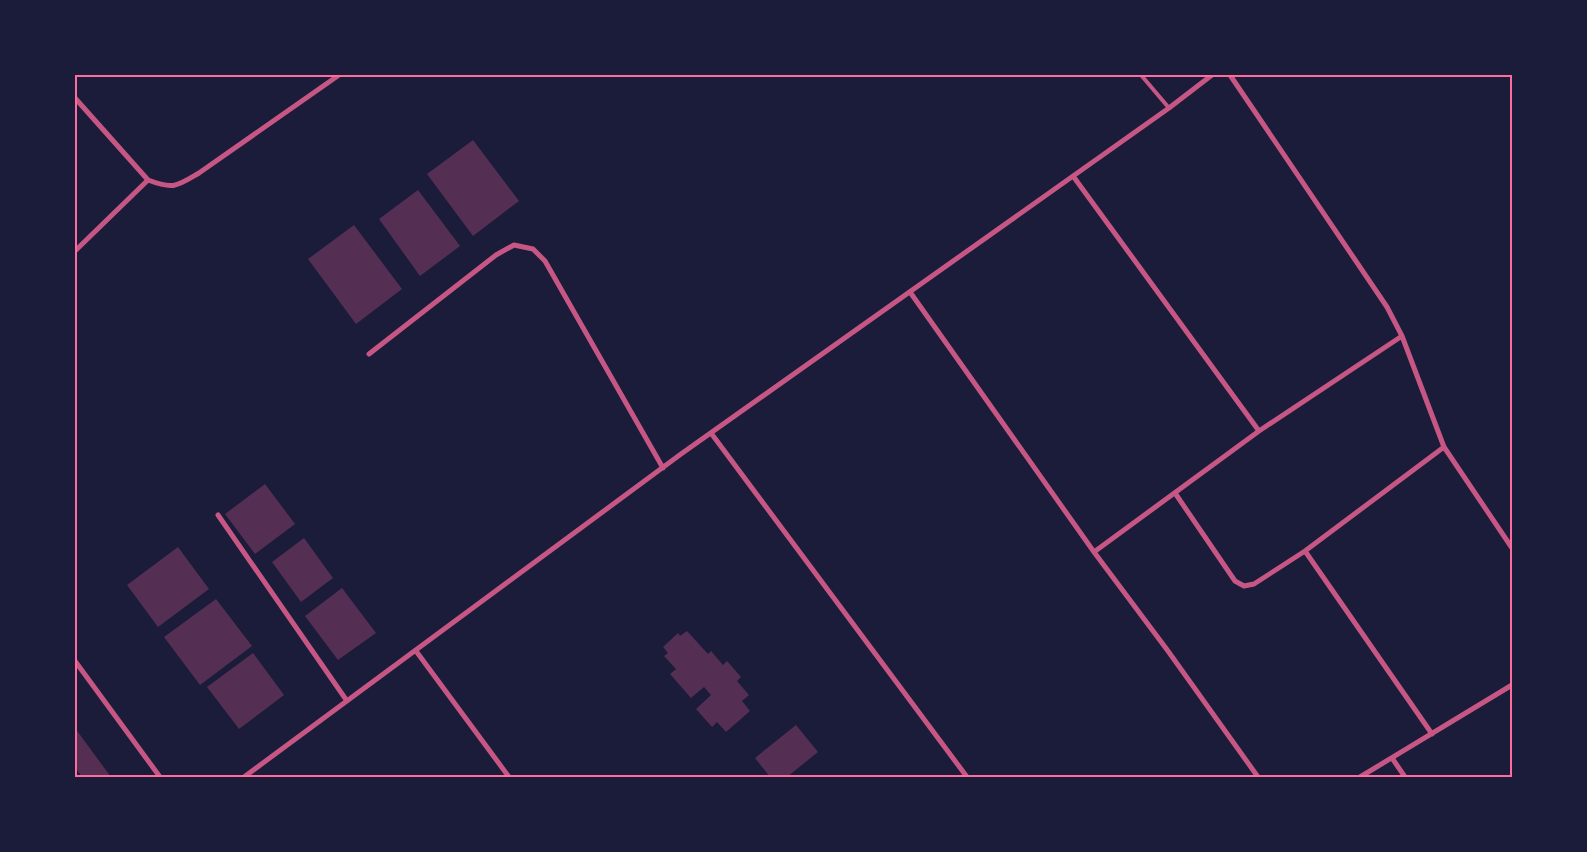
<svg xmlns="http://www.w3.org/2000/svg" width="1587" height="852" font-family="'Fira Sans Condensed',sans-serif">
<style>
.building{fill:#542f53}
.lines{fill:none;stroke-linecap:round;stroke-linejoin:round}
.service{stroke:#c65784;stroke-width:4}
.minor{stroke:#c65784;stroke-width:5}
.neatline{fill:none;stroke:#ff6b9d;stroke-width:2}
</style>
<rect width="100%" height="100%" fill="#1b1b3a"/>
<!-- building -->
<path class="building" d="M 473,140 L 519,201 L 473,236 L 427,174 Z
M 418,190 L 460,246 L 420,276 L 379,219 Z
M 354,225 L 402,289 L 356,324 L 308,259 Z
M 265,484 L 295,524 L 255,554 L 225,514 Z
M 304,538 L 333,578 L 301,602 L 272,562 Z
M 178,547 L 209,589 L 158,627 L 127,585 Z
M 342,588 L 376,633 L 338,660 L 305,616 Z
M 216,599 L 252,646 L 200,685 L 164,637 Z
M 687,631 L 708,654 L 711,651 L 723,665 L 727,661 L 741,677 L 737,681 L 749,695 L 742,701 L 750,711 L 726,732 L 717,722 L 712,727 L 696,709 L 711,695 L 704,687 L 691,698 L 670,674 L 676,669 L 664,656 L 668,653 L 663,647 L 678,633 L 680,636 Z
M 253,653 L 284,695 L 239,729 L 207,687 Z
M 796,725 L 818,752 L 787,777 L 770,777 L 755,758 Z
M 75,728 L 111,777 L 82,777 L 75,767 Z"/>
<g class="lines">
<!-- service -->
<path class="service" d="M 1141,75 L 1169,108"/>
<!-- minor -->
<path class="minor" d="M 1230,75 L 1387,307 L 1402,336 L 1444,447 L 1512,548
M 75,98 L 148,180 C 174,190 177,186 199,173 L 339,75
M 1073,176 L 1259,431
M 75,251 L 148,180
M 910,292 L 1094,552 L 1168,651 L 1258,777
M 369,354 L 496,255 L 514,245 L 533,249 L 545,261 L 663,468
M 711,433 L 967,777
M 1175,493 L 1235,581 L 1244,586 L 1254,584 L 1305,551 L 1444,447
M 218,515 L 347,701
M 1305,551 L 1432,734
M 1094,552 L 1259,431 L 1402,336
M 416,651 L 509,777
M 75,661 L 160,777
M 1392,758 L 1405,777
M 244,777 L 681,454 L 1169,108 L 1212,75
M 1360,777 L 1512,685"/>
</g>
<!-- border -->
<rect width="1587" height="852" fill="none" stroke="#1b1b3a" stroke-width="152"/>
<rect x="76" y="76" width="1435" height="700" class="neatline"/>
</svg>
